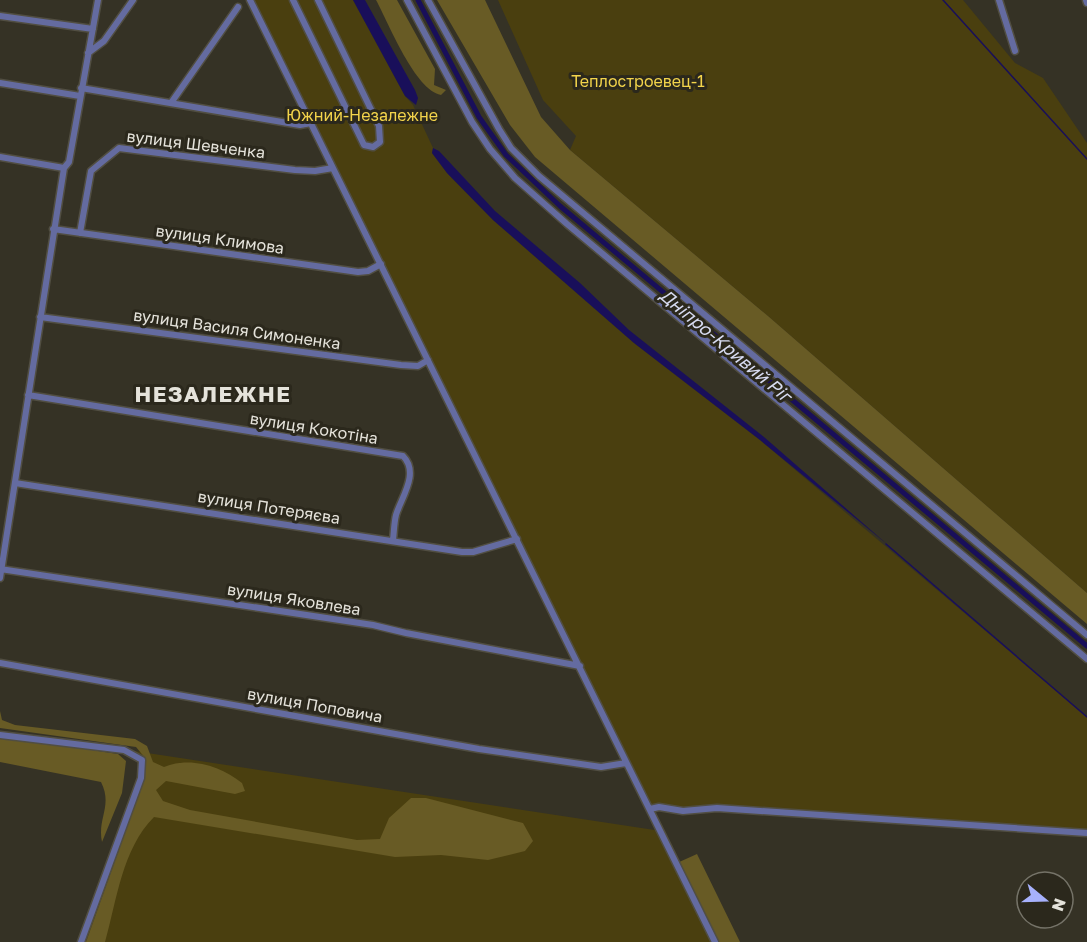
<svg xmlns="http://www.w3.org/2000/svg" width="1087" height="942" font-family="'Golos Text',sans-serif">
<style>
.green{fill:#4a3f0f}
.forest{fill:#685b25}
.water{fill:#190f5a}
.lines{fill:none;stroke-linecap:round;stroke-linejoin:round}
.stream{stroke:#190f5a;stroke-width:1.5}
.canal{stroke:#190f5a;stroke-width:5}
.minor-casing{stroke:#514e42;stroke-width:9}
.minor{stroke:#646ba0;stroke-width:6}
.labels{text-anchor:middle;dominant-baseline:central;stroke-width:6;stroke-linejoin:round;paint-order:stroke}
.park-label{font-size:16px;fill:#f3d44b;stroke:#2b281c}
.street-label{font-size:16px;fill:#e5e3db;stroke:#2b281c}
.water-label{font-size:18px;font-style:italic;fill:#d7dbf1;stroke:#2b281c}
.district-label{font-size:22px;font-weight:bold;letter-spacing:1.5px;fill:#e5e3db;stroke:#2b281c}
</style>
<rect width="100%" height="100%" fill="#353225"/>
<!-- green -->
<path class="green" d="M 254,0 L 353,0 L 405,96 L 413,105 L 433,148 L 432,153 L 447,173 L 493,220 L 634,343 L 760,440 L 1087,717 L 1087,833 L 717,808 L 650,809 Z
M 498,0 L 963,0 L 1015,63 L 1043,78 L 1087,143 L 1087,593 L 768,316 L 570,150 L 576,136 L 543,100 Z
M 121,749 L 661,831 L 715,942 L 81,942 L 141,778 L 142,760 Z"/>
<!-- forest -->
<path class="forest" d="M 376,0 L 397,0 L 435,69 L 434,85 L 446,90 L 441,95 C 415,90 389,24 376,0 Z
M 437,0 L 485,0 L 541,117 L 570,150 L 768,316 L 1087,593 L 1087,624 L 535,157 L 510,125 Z
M 0,711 L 2,720 L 15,725 L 135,739 L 147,746 L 153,762 L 164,767 C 190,756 221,766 242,783 L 245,791 L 235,794 L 166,781 L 156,790 L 163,801 L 190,810 L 357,840 L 380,839 L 389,818 L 411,798 L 426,798 L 523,823 L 533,841 L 525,851 L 488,860 L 441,855 L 395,857 L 154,817 C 122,849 117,900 105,942 L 86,942 L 142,785 L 146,759 L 136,747 L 0,728 Z
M 0,736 L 118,754 L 126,761 L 122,793 L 102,842 C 97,818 113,806 101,782 L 0,762 Z
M 697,854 L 740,942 L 715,942 L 677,863 Z"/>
<!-- water -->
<path class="water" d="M 353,0 L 365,0 L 415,90 L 418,98 L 416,105 L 405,96 Z
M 433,148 L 439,151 L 495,211 L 580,283 L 629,330 L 764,437 L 888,545 L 760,440 L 634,343 L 493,220 L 447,173 L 432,153 Z"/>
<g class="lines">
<!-- stream -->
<path class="stream" d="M 943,0 L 1087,159
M 886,544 L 1087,717"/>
<!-- canal -->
<path class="canal" d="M 418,0 L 479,117 L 506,155 L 560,206 L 1087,646"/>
<!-- minor casing -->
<g class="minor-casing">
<path id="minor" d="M 250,0 L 715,942
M 293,0 L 364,145 L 373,147 L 380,142 L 379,126 L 318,0
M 407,0 L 472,122 L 490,149 L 515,178 L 567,224 L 1087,659
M 428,0 L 499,129 L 511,148 L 539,176 L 1087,635
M 999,0 L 1015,51
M 1086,0 L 1087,3
M 0,16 L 93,29
M 88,53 L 104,41 L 133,0
M 0,83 L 80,96
M 81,88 L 300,125 L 311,123
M 171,103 L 238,7
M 0,157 L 64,168
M 53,229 L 358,272 L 368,271 L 381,264
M 80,233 L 91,171 L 119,148 L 295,170 L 315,171 L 333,168
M 40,317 L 401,365 L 418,366 L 428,360
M 28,395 L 403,456 C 420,473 401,498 396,515 C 394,523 394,532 393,540
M 15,483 L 462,552 L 473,552 L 517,539
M 0,569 L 373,625 L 406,633 L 580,666
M 0,578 L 64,168 L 69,162 L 98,0
M 0,663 L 479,749 L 601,767 L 626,763
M 0,735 L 124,750 L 142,760 L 141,778 L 81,942
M 650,809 L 659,807 L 683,811 L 717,808 L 1087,833"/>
</g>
<!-- minor -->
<use href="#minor" class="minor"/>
</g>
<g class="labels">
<!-- park labels -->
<g class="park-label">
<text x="638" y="81">Теплостроевец-1</text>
<text x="362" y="115">Южний-Незалежне</text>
</g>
<!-- street labels -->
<g class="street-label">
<text transform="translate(196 144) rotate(7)">вулиця Шевченка</text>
<text transform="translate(220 239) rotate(8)">вулиця Климова</text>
<text transform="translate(237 329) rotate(8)">вулиця Василя Симоненка</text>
<text transform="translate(314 428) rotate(9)">вулиця Кокотіна</text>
<text transform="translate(269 507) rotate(9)">вулиця Потеряєва</text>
<text transform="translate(294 599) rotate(9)">вулиця Яковлева</text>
<text transform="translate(315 705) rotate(10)">вулиця Поповича</text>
</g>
<!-- water labels -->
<g class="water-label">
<text transform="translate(726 345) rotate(40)">Дніпро-Кривий Ріг</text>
</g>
<!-- district labels -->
<g class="district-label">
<text x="213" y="393">НЕЗАЛЕЖНЕ</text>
</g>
</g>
<!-- north arrow -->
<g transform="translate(1045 900) rotate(109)"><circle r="28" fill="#2b281c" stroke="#757368" stroke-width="1.5"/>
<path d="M0-4.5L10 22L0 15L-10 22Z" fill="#a7b1fc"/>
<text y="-9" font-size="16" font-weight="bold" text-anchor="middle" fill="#e5e3db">N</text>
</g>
</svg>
